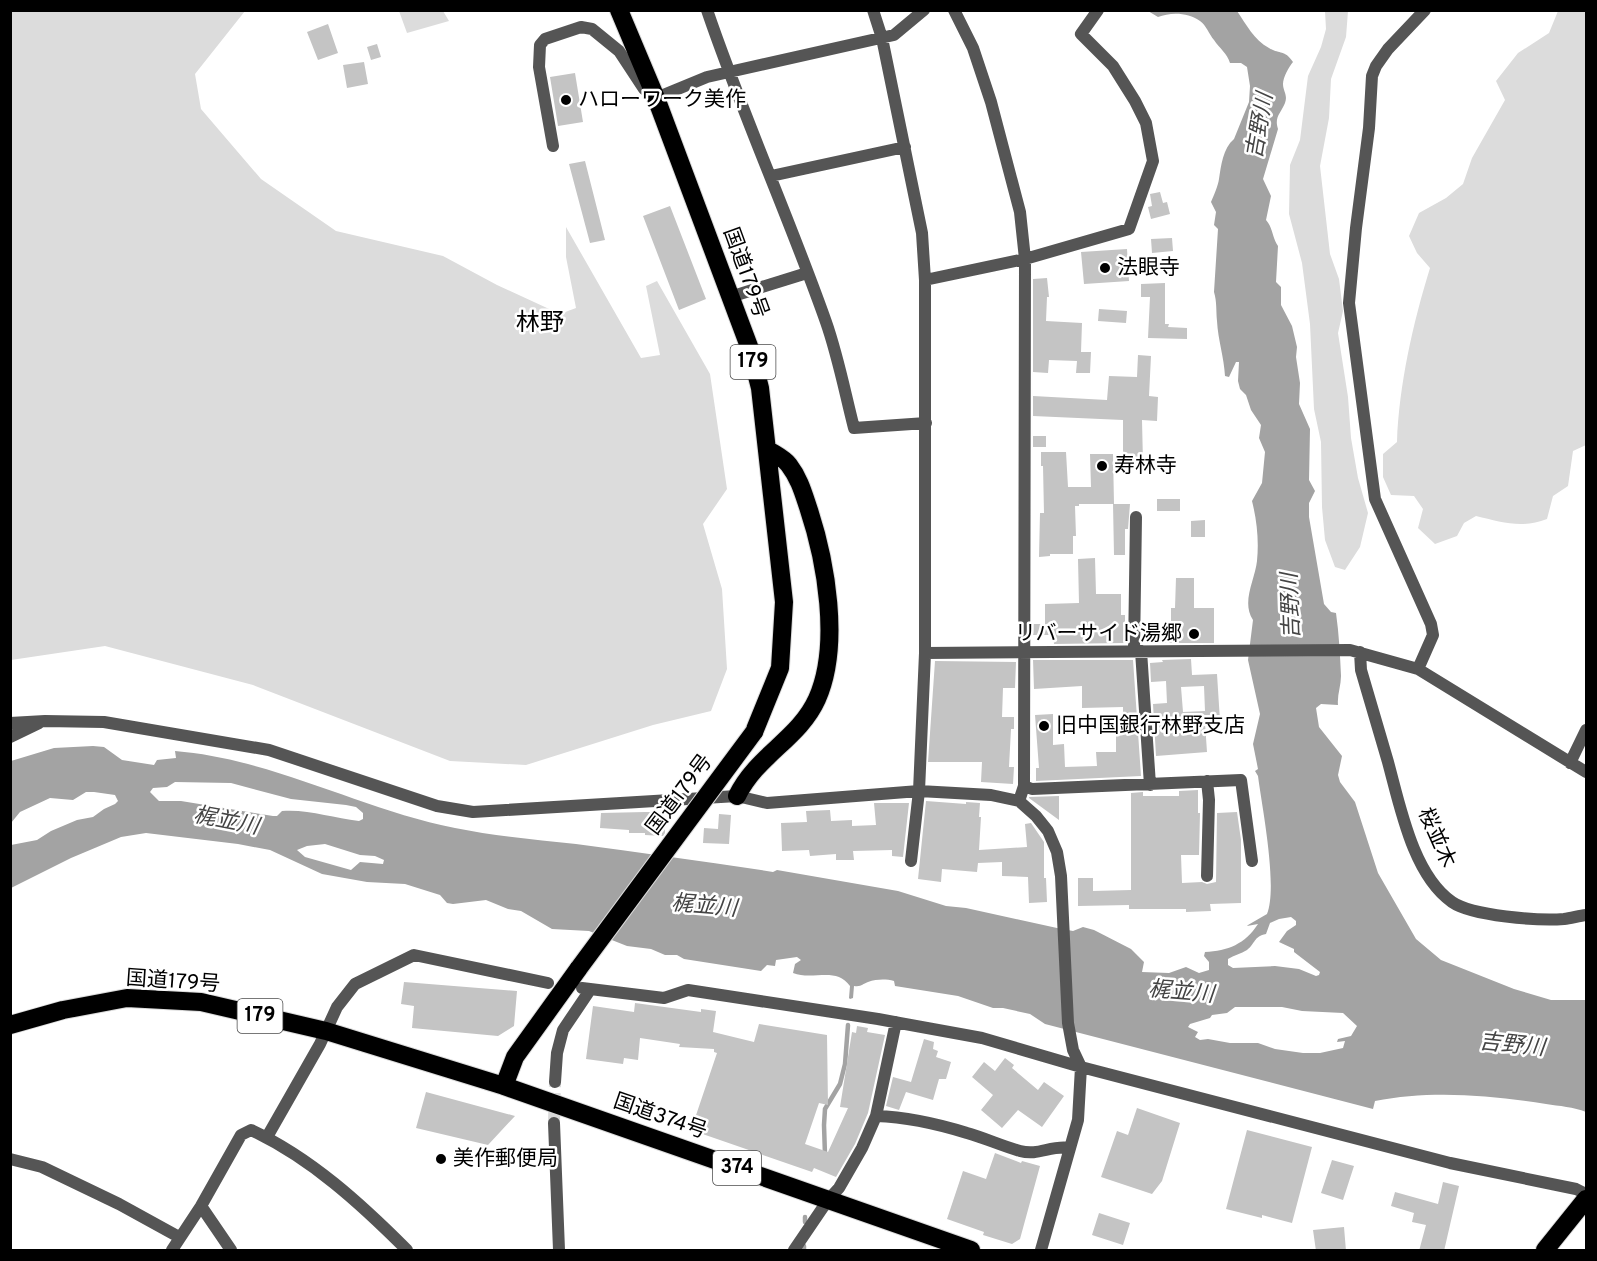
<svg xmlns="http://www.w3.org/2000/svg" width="1597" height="1261" font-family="Overpass,'Noto Sans JP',sans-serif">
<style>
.green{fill:#dcdcdc}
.water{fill:#a3a3a3;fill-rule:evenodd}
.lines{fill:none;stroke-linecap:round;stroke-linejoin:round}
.stream{stroke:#a3a3a3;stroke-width:4.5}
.building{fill:#c4c4c4;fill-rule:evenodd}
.street-tunnel{stroke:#d9d9d9;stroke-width:12;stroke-dasharray:12 6;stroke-linecap:butt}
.highway-casing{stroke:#dbdbdb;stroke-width:20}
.street{stroke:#555;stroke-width:12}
.highway{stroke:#000;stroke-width:18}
.highway-bridge-casing{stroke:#dbdbdb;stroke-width:20;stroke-linecap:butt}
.highway-bridge{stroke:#000;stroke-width:18}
.poi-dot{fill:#000;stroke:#fff;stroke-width:2}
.labels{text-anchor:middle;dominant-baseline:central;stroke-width:5;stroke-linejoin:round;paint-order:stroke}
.shield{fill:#fff;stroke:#4c4c4c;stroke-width:1.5}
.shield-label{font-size:20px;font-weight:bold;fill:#000}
.poi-label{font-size:21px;fill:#000;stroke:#fff;text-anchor:start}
.street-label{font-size:21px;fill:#000;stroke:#fff}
.water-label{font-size:22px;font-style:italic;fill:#444;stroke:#fff}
.quarter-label{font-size:24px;fill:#000;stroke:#fff}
</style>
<rect width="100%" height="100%" fill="#fff"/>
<!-- green -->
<path class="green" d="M 11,10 L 245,11 L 195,74 L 201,109 L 261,179 L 336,231 L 443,256 L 497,285 L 560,314 L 576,308 L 566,257 L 566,227 L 641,358 L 660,355 L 646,286 L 657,281 L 710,374 L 727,489 L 703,524 L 722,589 L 727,669 L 711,711 L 653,725 L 526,765 L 450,761 L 253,685 L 105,646 L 11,660 Z
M 399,11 L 443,11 L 449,21 L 407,33 Z
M 1325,11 L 1348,11 L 1346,37 L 1331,79 L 1329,118 L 1320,166 L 1330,254 L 1339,279 L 1343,311 L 1338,333 L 1348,397 L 1351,438 L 1358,478 L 1368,513 L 1360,547 L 1345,570 L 1335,567 L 1325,540 L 1322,507 L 1321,442 L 1314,409 L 1310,324 L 1302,263 L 1289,214 L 1290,165 L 1300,140 L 1308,76 L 1321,47 L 1326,29 Z
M 1558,11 L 1586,11 L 1586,445 L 1573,451 L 1568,486 L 1553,496 L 1547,519 C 1522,529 1501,522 1476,516 L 1464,523 L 1457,536 L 1435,544 L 1418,528 L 1423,509 L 1414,496 L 1391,495 L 1383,477 L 1383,454 L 1397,442 C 1399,385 1413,323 1430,268 L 1417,253 L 1409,236 L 1419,213 L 1446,198 L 1463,184 L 1472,158 L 1505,100 L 1496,81 L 1518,53 L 1549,33 Z"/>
<!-- water -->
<path class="water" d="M 1148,11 L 1237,11 C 1246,24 1254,40 1269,48 C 1280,55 1284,49 1293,62 C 1289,67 1283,77 1283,84 C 1283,91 1288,95 1285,103 C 1281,113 1274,117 1278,129 L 1263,179 L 1271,196 L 1266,220 C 1273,228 1272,237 1278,246 L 1276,282 L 1281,287 L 1281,305 L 1292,326 L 1297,347 L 1296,357 L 1300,383 L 1299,404 L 1310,429 L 1309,480 L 1315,491 L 1309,503 L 1309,517 L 1324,604 L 1331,612 L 1336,613 C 1339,634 1340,655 1341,676 C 1341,686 1337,695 1338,705 L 1321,704 L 1316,708 L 1319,727 L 1342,756 L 1338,775 L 1340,782 L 1355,802 L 1378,873 L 1416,939 L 1441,960 L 1514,989 L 1551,1000 L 1586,1000 L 1586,1112 C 1574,1107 1559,1106 1546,1104 C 1490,1095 1430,1090 1375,1101 L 1373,1109 L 1045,1024 L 1030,1014 L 1003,1008 L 993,1008 L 958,996 L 895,986 L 894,981 C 886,979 877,979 868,982 C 862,984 862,987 854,986 L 853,998 L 850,999 L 849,998 L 850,986 C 836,966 813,981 793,973 L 795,964 L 801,960 L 797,957 L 776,960 L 775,966 L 767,965 L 761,971 L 684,959 L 677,955 L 665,955 L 651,949 L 627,946 L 589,931 L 552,929 L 521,911 L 508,909 L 486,900 L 453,904 L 447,903 L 440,895 L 405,884 L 367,882 L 322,874 L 270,850 L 238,844 L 146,833 L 121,837 L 71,858 L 11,888 L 11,845 L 37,840 L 51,831 L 77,820 L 93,817 L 104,809 L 115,804 L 118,801 L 115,795 L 94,792 L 86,792 L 73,800 L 50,798 L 20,812 L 11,823 L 11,761 L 54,748 L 93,746 L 104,747 L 122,760 L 154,765 L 157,760 L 176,758 L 175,751 C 273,759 360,809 455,828 C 495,836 536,840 576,844 C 638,852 700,861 761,870 L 773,872 L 777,870 L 898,891 L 946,906 L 966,908 L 1057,928 L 1073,931 L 1083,927 L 1094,930 L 1131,949 L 1144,962 L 1142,972 L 1169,973 L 1186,967 L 1199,973 L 1209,970 L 1209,962 L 1204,956 L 1205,952 C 1228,951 1245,944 1258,924 L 1247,926 L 1248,925 L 1267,914 C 1278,887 1262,807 1258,776 L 1255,771 L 1258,769 L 1253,744 L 1260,714 L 1248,660 L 1253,620 C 1241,602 1255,580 1257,561 C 1259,541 1257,521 1252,501 L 1262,483 L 1265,452 L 1259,438 L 1261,425 L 1251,410 L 1246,395 L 1240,389 L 1238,381 L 1239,362 L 1236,362 L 1229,377 L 1225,376 C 1224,357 1218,340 1217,321 C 1216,311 1217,302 1214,292 L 1218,229 L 1214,225 L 1216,212 L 1211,202 C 1214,195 1218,186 1219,179 C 1221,166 1223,148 1234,139 L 1249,102 L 1250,86 L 1247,67 L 1241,63 L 1230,63 C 1227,53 1220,49 1214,40 C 1209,34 1206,25 1200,21 C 1188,12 1170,12 1158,17 ZM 175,782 L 231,783 L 291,799 L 346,805 L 356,807 L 363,813 L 363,819 L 359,821 C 333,818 308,809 282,811 L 277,816 L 273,816 L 181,801 L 159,801 L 150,792 L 153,788 L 167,787 ZM 325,844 L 360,855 L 375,856 L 384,860 L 383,864 L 360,862 L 351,870 L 305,857 L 297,850 L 307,846 ZM 1291,917 L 1296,921 L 1296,925 L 1287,931 L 1279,942 L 1294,949 L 1294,952 L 1320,972 L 1319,975 L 1316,976 L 1299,969 L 1275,966 L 1233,968 L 1228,965 L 1228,959 C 1234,955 1241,954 1247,950 C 1255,944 1254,936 1266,934 L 1270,923 L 1279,919 ZM 1235,1007 L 1282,1007 L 1302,1011 L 1343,1013 L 1357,1026 L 1351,1036 L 1338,1039 L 1337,1042 L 1345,1041 L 1343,1048 L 1320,1053 L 1303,1053 L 1275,1049 L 1258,1043 L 1230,1043 L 1208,1039 L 1200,1040 L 1195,1037 L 1198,1032 L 1188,1027 L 1190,1024 L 1210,1018 L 1212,1015 L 1227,1013 Z"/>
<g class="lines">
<!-- stream -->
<path class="stream" d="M 825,1155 L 824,1125 L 825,1109 L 840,1084 L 845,1064 L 848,1025
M 805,1222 L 805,1217
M 804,1246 L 804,1250"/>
</g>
<!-- building -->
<path class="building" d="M 328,24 L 338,53 L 318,60 L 307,32 Z
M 377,44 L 381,57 L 371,60 L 367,47 Z
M 364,62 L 368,84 L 347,88 L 343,65 Z
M 575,73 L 583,122 L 558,126 L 550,77 Z
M 585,161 L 605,240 L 590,243 L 569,164 Z
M 1160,192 L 1163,203 L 1167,202 L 1170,214 L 1151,219 L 1148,207 L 1152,206 L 1150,194 Z
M 670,206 L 706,299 L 679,310 L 643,216 Z
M 1172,238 L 1173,251 L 1152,253 L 1151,239 Z
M 1127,249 L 1129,281 L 1084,284 L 1081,252 Z
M 1047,278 L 1049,297 L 1047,297 L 1046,321 L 1082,323 L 1081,352 L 1091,352 L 1090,373 L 1076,373 L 1077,361 L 1049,360 L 1048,373 L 1033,372 L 1033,279 Z
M 1165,283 L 1165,324 L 1169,324 L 1168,327 L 1187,328 L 1187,339 L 1148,338 L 1150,297 L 1141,297 L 1141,284 Z
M 1099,309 L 1127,311 L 1126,323 L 1098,321 Z
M 1138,355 L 1151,356 L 1149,396 L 1158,397 L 1157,421 L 1142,420 L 1143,463 L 1123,464 L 1123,420 L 1033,416 L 1033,396 L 1107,400 L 1109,376 L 1137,377 Z
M 1033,436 L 1046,436 L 1046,447 L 1033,447 Z
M 1041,452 L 1066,452 L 1068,487 L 1091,487 L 1090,454 L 1113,454 L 1114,504 L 1130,504 L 1128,529 L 1125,529 L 1125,555 L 1114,555 L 1113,504 L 1079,504 L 1079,506 L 1075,506 L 1076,536 L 1073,536 L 1073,554 L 1050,554 L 1050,556 L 1039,557 L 1040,513 L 1044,513 L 1043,466 L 1041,466 Z
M 1157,499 L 1180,499 L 1180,511 L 1157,511 Z
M 1205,520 L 1205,537 L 1191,537 L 1191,521 Z
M 1095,558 L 1096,594 L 1121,594 L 1121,615 L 1125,615 L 1125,643 L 1054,644 L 1053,635 L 1033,635 L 1033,624 L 1045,624 L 1045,604 L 1079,603 L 1078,559 Z
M 1176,578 L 1194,578 L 1194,608 L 1214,608 L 1214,643 L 1162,643 L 1162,624 L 1171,624 L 1171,608 L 1175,608 Z
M 1191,659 L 1192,675 L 1217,674 L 1220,721 L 1205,723 L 1207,752 L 1156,756 L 1153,704 L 1167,703 L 1166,681 L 1151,682 L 1150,663 L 1163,662 L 1162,660 ZM 1204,686 L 1205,711 L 1183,712 L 1181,687 Z
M 1033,660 L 1133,660 L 1141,776 L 1036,781 L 1036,768 L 1039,768 L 1035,715 L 1053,714 L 1053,745 L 1064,744 L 1065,767 L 1097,766 L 1096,752 L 1116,752 L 1116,729 L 1123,729 L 1123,707 L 1082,708 L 1082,686 L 1034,689 Z
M 935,661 L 1016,662 L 1015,688 L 1003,688 L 1002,717 L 1014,717 L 1014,729 L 1011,729 L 1009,767 L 1014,767 L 1013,784 L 981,782 L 982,762 L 928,762 Z
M 1198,790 L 1198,813 L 1200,813 L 1199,855 L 1181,855 L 1182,883 L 1202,882 L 1207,884 L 1216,882 L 1217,813 L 1237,812 L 1241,840 L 1241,903 L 1210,904 L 1211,911 L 1186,912 L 1186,909 L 1129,909 L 1129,905 L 1078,906 L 1078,878 L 1093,878 L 1093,891 L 1131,890 L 1131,793 L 1143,792 L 1143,796 L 1179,796 L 1179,791 Z
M 1059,796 L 1059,820 L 1029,798 L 1029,797 Z
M 926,801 L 966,804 L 966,802 L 980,803 L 979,817 L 981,817 L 979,850 L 1027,847 L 1025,824 L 1031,823 L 1044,842 L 1044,878 L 1046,878 L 1047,902 L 1029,903 L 1028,877 L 1002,876 L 1002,862 L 978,863 L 977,872 L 942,869 L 941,882 L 918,879 Z
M 874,803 L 909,803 L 903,857 L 892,856 L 892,850 L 853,851 L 854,860 L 836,860 L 836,854 L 810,856 L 809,850 L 782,851 L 781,823 L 807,822 L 806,811 L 830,810 L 831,821 L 852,820 L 852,826 L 876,825 Z
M 645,812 L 665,812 L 665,833 L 663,836 L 645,835 L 645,833 L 629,833 L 629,830 L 600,828 L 601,813 Z
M 719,814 L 731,815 L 729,844 L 703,843 L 704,828 L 718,829 Z
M 404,982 L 517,991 L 514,1026 L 498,1036 L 412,1028 L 414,1006 L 401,1004 Z
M 635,1003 L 701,1012 L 701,1009 L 716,1011 L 713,1032 L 754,1042 L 759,1024 L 827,1035 L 828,1105 L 819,1103 L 805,1144 L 828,1152 L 848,1108 L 840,1107 L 852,1032 L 856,1033 L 857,1026 L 868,1028 L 867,1032 L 885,1035 L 868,1113 L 855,1144 L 836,1177 L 814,1168 L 812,1172 L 691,1130 L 717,1053 L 714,1052 L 714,1049 L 679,1047 L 680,1044 L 640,1038 L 638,1060 L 624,1058 L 623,1064 L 586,1059 L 593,1006 L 634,1012 Z
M 924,1039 L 934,1042 L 933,1049 L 938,1051 L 936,1057 L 951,1062 L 946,1079 L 939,1079 L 933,1100 L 906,1092 L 899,1110 L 886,1106 L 893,1077 L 911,1082 Z
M 1005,1058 L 1014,1065 L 1012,1068 L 1038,1090 L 1044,1082 L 1064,1096 L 1042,1127 L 1018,1110 L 1002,1128 L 981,1110 L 993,1095 L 972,1077 L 984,1062 L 995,1071 Z
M 426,1092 L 515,1116 L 488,1145 L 416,1128 Z
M 1137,1108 L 1180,1123 L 1162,1181 L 1152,1194 L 1101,1177 L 1117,1131 L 1128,1135 Z
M 1247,1130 L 1312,1147 L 1292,1223 L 1262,1215 L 1262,1218 L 1226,1209 Z
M 995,1153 L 1021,1163 L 1022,1161 L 1040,1166 L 1020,1239 L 1012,1244 L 983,1235 L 984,1232 L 947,1219 L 963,1171 L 986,1179 Z
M 1332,1160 L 1354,1166 L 1343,1200 L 1321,1193 Z
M 1443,1182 L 1459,1186 L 1444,1251 L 1419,1251 L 1426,1225 L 1412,1222 L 1414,1213 L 1391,1206 L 1395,1192 L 1438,1204 Z
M 1099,1213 L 1130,1223 L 1123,1245 L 1092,1235 Z
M 1344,1227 L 1346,1251 L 1316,1251 L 1313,1230 Z"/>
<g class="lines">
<!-- street-tunnel -->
<path class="street-tunnel" d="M 554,1123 L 555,1082"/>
<!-- highway casing -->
<g class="highway-casing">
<path id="highway" d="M 619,10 L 656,98 L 750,349 L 760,388 L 784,602 L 780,668 L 754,732
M 737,796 C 757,755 799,739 817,699 C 841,645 826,561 808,507 C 803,492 799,478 789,465 C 784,458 774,454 767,449
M 10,1025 L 63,1010 L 127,998 L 201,1002 L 326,1031 L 504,1086 L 971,1250
M 504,1086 L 515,1057 L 579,968
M 1545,1250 L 1586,1199"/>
</g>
<!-- street -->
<path class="street" d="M 707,10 C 743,116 789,217 826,322 C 838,356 845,393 854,428 L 926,423
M 873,10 L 882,38 L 922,233 L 925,280 L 925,653 L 919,791 L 911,861
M 954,10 L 973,48 L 991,102 L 1020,212 L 1025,259 L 1024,786 L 1019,801
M 553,146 L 539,67 L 540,45 L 545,39 L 581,27 L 592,29 L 619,51 L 644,89 L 656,98 L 707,77 L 894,35 L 924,10
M 771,176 L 905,147
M 925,280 L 1025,259 L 1129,229 L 1153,161 L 1146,123 L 1135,101 L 1113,66 L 1081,34 L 1098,10
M 730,297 L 807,273
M 1134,651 L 1136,517
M 1141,651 L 1150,785
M 1360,652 L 1361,670 C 1370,701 1379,732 1388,762 C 1400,806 1413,875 1452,902 C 1472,916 1539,921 1564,919 C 1571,918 1579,916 1586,915
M 925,653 L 1350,650 L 1418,669 L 1586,772
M 1418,669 L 1433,635 L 1431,624 L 1375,499 L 1349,303 L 1356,228 L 1369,128 L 1372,76 L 1376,66 L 1388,49 L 1425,10
M 10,723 L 45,721 L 104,722 L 269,750 L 437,806 L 473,812 L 737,796 L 767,803 L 919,791 L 991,795 L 1019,801 L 1036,816 L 1048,831 L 1057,852 L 1061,876 L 1068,1023 L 1073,1050 L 1081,1067 L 982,1038 L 878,1019 L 688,990 L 664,998 L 582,988
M 10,737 L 39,723
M 1570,763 L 1586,730
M 1024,786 L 1032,789 L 1241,780 L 1252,861
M 1207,876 L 1209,800 L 1207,781
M 555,1082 L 557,1053 L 563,1030 L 590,990
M 876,1116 C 907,1117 938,1124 967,1133 C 985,1138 1002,1146 1020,1151 C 1039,1156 1050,1145 1070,1148
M 554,1123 L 559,1250
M 267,1137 L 320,1044 L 337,1007 L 355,984 L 414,955 L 548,983
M 10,1159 L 42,1167 L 119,1204 L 179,1237
M 201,1206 L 231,1250
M 172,1250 L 201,1206 L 241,1135 L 251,1130 C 311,1158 361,1204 407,1250
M 794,1250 L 828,1200 L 839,1188 L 862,1148 L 876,1116 L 896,1022
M 1041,1250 L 1078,1120 L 1081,1067 L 1450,1163 L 1576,1189 L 1586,1194"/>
<!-- highway -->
<use href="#highway" class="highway"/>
<!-- highway-bridge casing -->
<g class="highway-bridge-casing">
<path id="highway-bridge" d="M 579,968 L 754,732"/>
</g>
<!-- highway-bridge -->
<use href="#highway-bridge" class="highway-bridge"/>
</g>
<!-- markers -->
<g class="poi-dot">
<circle cx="566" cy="100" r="6"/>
<circle cx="1105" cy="268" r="6"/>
<circle cx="1102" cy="466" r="6"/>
<circle cx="1194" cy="634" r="6"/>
<circle cx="1044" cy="726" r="6"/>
<circle cx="441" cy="1159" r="6"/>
</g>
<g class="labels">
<!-- shield labels -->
<g class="shield">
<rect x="730.5" y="345" width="45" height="34" rx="4.5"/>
<rect x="237.5" y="999" width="45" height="34" rx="4.5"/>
<rect x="713" y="1151" width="48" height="34" rx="4.5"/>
</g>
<g class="shield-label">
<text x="753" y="362">179</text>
<text x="260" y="1016">179</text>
<text x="737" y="1168">374</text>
</g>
<!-- poi labels -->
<g class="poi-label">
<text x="578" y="100">ハローワーク美作</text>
<text x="1117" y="268">法眼寺</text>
<text x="1114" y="466">寿林寺</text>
<text x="1182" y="634" text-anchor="end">リバーサイド湯郷</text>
<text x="1056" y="726">旧中国銀行林野支店</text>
<text x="453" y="1159">美作郵便局</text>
</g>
<!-- street labels -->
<g class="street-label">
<text transform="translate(745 273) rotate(70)">国道179号</text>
<text transform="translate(680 795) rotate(-53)">国道179号</text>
<text transform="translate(1436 838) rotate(66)">桜並木</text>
<text transform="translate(173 982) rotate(4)">国道179号</text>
<text transform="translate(660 1117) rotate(19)">国道374号</text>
</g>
<!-- water labels -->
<g class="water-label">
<text transform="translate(1261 126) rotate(-80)">吉野川</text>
<text transform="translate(1292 606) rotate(-92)">吉野川</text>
<text transform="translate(226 822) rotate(11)">梶並川</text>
<text transform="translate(704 907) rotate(5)">梶並川</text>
<text transform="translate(1181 993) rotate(5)">梶並川</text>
<text transform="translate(1512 1046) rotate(6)">吉野川</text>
</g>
<!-- quarter labels -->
<g class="quarter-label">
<text x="540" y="324">林野</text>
</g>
</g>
<!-- border -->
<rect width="1597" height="1261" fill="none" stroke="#000000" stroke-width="24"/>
</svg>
